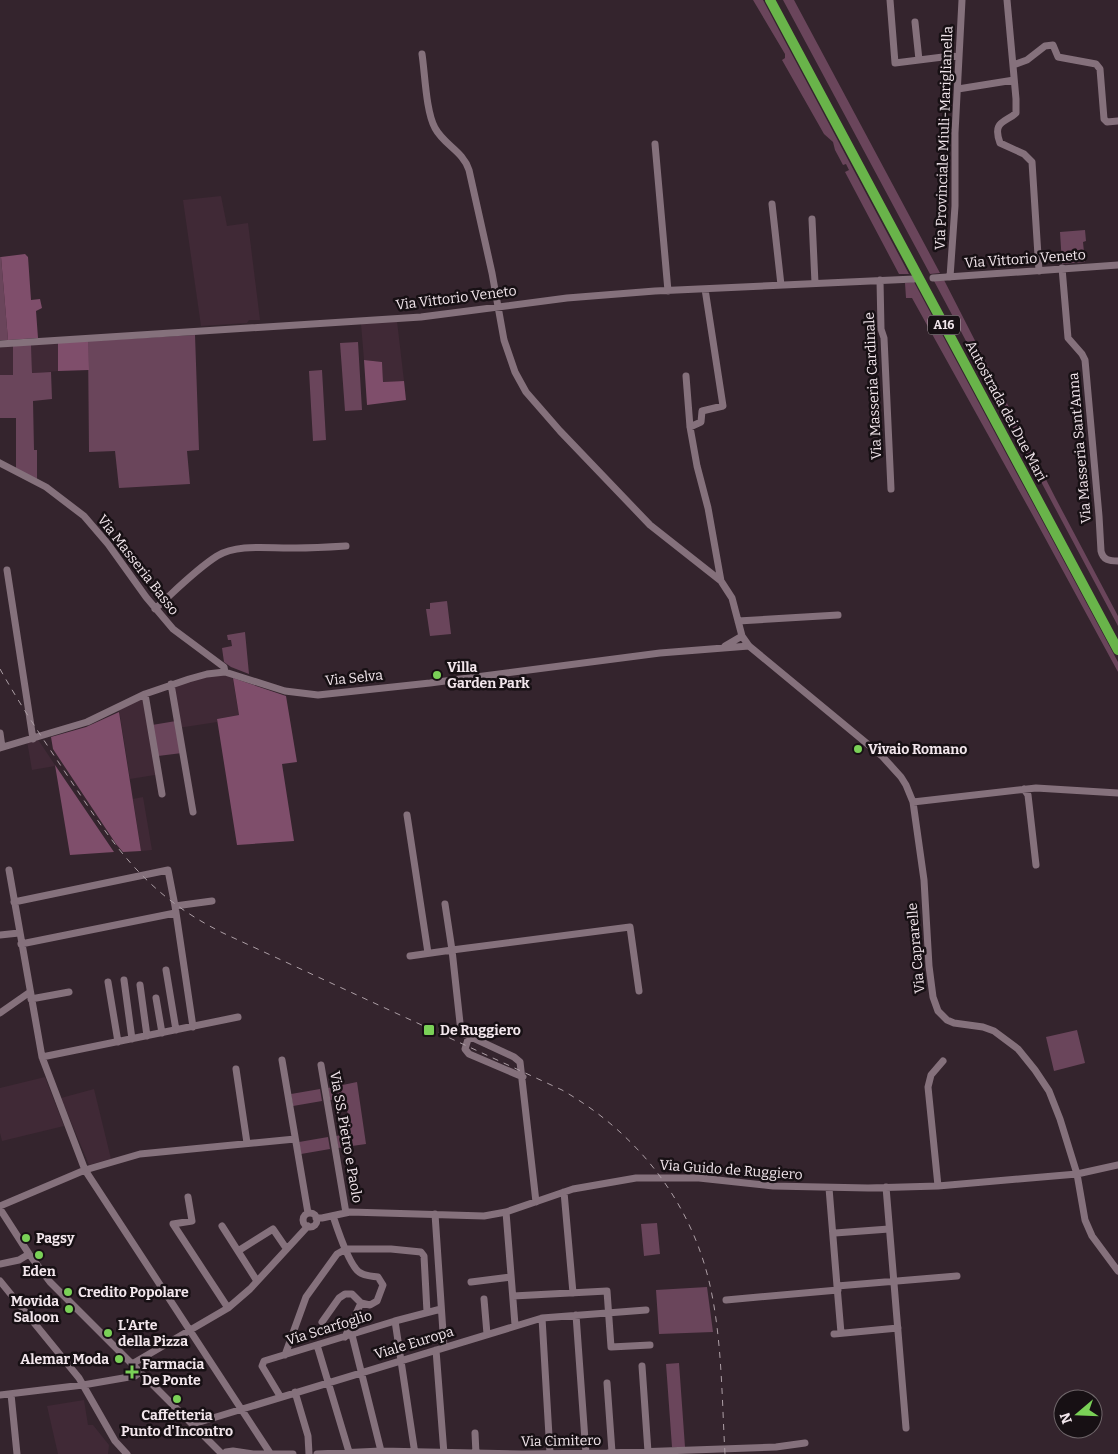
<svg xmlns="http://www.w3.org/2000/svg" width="1118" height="1454" font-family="Bitter,serif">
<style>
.built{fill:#402936}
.green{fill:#6a455b}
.forest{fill:#7f4e6b}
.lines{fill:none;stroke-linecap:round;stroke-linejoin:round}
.minor{stroke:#85717c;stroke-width:7}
.highway{stroke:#69b44a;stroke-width:10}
.rail{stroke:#ac9ea5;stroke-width:1;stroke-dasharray:6 6;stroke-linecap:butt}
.poi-dot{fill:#7ad157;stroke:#171014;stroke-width:2}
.labels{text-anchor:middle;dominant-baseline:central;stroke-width:5;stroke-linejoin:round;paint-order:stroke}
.shield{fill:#171014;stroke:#b0a6ab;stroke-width:1}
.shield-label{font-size:12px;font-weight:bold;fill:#f2e6ec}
.street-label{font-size:14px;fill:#f2e6ec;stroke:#171014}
.poi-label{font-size:14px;font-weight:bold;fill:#f2e6ec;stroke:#171014;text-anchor:start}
</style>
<rect width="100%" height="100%" fill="#34242d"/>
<!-- built -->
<path class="built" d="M 221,196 L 227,226 L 248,223 L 260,320 L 249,320 L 247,323 L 201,326 L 183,200 Z
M 397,321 L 404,381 L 383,382 L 382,362 L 364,360 L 361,324 Z
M 58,343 L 58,371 L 32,373 L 31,344 Z
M 13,346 L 14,375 L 0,375 L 0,348 Z
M 232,675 L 239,715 L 217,719 L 217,722 L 178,728 L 170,686 L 207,676 Z
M 148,695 L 161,774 L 130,779 L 119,709 Z
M 37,738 L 55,765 L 55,766 L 32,770 L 27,741 Z
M 143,797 L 152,850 L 141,851 L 133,799 Z
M 45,1077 L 64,1126 L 2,1141 L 0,1133 L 0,1088 Z
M 94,1089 L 111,1159 L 89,1165 L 61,1098 Z
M 84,1400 L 88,1425 L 93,1425 L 109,1445 L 108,1454 L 58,1454 L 47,1406 Z"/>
<!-- green -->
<path class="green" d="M 753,0 L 763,0 L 909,274 L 899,274 L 845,172 L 849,170 L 846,164 L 843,165 L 835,150 L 833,142 L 824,134 L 782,60 L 785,58 L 785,54 Z
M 783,0 L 794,0 L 940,273 L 930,274 Z
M 1085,230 L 1086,241 L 1083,242 L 1085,262 L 1062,264 L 1060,232 Z
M 0,257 L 1,257 L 8,340 L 0,340 Z
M 944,280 L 1056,499 L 1118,616 L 1118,626 L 934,281 Z
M 914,282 L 1118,662 L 1118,672 L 1032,514 L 912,298 L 906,298 L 905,283 Z
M 195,335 L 199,450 L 187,451 L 190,484 L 119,488 L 115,451 L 89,452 L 88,341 Z
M 358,342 L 362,410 L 345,411 L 340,343 Z
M 31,344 L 32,373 L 51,372 L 52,399 L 33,401 L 34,450 L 37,450 L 37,480 L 16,468 L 16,418 L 0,418 L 0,375 L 13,375 L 13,346 Z
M 322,370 L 326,440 L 313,441 L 309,371 Z
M 447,601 L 451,634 L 430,636 L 426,609 L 430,609 L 430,603 Z
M 245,632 L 249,674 L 231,667 L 224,662 L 222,648 L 232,646 L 231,640 L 228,640 L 227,635 Z
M 176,721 L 182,753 L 158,756 L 152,725 Z
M 1077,1030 L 1085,1063 L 1054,1071 L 1046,1037 Z
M 357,1082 L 366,1144 L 338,1148 L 336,1136 L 351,1133 L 345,1098 L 330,1100 L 328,1088 Z
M 320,1089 L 322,1101 L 293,1106 L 291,1094 Z
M 328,1137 L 330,1149 L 301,1154 L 299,1142 Z
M 657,1223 L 660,1254 L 644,1256 L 641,1224 Z
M 707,1287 L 713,1332 L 659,1334 L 656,1290 Z
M 679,1363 L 685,1447 L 672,1447 L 666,1364 Z"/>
<!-- forest -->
<path class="forest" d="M 25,254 L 28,257 L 31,300 L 40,299 L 42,308 L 36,311 L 38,338 L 8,340 L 1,257 Z
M 88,341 L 89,370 L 58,371 L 58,343 Z
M 364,360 L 382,362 L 383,382 L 404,381 L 406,400 L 367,405 Z
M 233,678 L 286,696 L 297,762 L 282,764 L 294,841 L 237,845 L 217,719 L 239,715 Z
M 119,712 L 141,851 L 123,852 L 116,844 L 53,749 L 51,737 L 86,727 Z
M 55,765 L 114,852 L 70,855 Z"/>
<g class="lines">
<!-- minor -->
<path class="minor" d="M 890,0 L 895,63 L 951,56 L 959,57
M 1007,0 L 1016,99 L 1016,113 C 1005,123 992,121 1000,143 L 1024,154 L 1032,162 L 1039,271
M 915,22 L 919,60
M 422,54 C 425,74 426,112 435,128 C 444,145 463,151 469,170 L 492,273 L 504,340 L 515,372 L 526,392 L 560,431 L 650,525 L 721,581 L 732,598 L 742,636 L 749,646 L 882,756 L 901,777 L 906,785 L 913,802 L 924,880 L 929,966 L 933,997 L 938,1011 L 947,1020 L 954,1023 L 983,1027 L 994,1031 L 1018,1049 L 1035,1070 L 1049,1091 L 1060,1119 L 1077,1174 L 1085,1220 L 1092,1236 L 1118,1271
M 1013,65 L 1027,60 L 1045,46 L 1053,45 L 1058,57 L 1096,64 L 1100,69 L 1104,119 L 1107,122 L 1118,121
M 958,89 L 1014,80
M 655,144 L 668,291
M 772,204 L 781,285
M 812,219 L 815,283
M 1062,268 L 1068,338 L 1082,354 L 1085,360 L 1099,516 L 1101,551 C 1103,560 1109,561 1118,561
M 950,277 L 955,206 L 955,133 L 962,0
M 933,278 L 1118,265
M 880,280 L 881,329 L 884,338 L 891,489
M 0,344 L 421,317 L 567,298 L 655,291 L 914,279
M 686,376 L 690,427 L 697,466 L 708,508 L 721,581
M 690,427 L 701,422 L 702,411 L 723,406 L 705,289
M 0,463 L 46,487 L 84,516 L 108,544 L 146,597 L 173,629 L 224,667 L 225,672
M 7,570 L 33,739
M 155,609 C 175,591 195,570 217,556 C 239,543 271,549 296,548 C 313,548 330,547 346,546
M 738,621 L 838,615
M 725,646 L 742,636
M 171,684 L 193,812
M 145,694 L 162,794
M 0,733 L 2,747
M 0,748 L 87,722 L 145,694 L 189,679 L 207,674 L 225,672 L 285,691 L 318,695 L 430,683 L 660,653 L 749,646
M 1024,789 L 1028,795 L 1036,865
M 913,802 L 1036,788 L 1118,793
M 407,815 L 428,953
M 9,870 L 42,1057 L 85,1170 L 270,1453
M 14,902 L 168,870 L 175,906 L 193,1027
M 175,906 L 212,901
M 0,935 L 19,933
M 21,944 L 175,913
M 410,956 L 452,950 L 445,904
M 166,970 L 176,1030
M 124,980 L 132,1039
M 108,982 L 118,1042
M 140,985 L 147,1036
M 156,998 L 162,1033
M 31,999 L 69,992
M 0,1013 L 30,992
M 458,1031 L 514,1057 L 520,1062 L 536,1202
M 461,1032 L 452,950 L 630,927 L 639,991
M 469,1036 L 465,1049 L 469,1054 L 523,1077
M 42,1057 L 238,1017
M 282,1060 L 308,1213
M 321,1065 L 346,1213
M 236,1069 L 247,1143
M 938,1186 L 928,1087 L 931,1075 L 943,1061
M 886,1187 L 906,1428
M 829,1188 L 837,1286 L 957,1276
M 564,1192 L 573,1293
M 188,1197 L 192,1221 L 173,1224 L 228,1308
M 0,1206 L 85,1170 L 140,1154 L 295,1139
M 0,1209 L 29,1254 L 50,1282 L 222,1454
M 506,1212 L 515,1325
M303 1220a7 7 0 1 1 14 0a7 7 0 1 1-14 0Z
M 435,1214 L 444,1347
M 333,1216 C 337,1228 349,1265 359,1272 C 364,1276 372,1276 378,1277 L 383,1285 L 377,1301 L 370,1305 L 361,1303 L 345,1337
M 316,1218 L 322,1218 L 350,1212 L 484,1216 L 506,1212 L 573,1189 L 636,1178 L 699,1178 L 773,1186 L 868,1188 L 938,1186 L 1077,1174 L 1118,1165
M 222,1226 L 257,1281
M 835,1233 L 889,1229
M 238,1251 L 273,1229 L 286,1248
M 0,1264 L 19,1260 L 29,1254
M 0,1281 L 79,1378 L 115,1441 L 127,1454
M 471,1282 L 511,1277
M 837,1286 L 841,1333
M 513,1296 L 607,1291 L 611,1347 L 650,1345
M 484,1299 L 487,1334
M 726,1300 L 838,1290
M 576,1315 L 586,1454
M 542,1318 L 550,1453
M 395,1321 L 415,1454
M 322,1322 L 339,1298 L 345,1294 L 352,1294 L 361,1303
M 834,1334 L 898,1328
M 352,1335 L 381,1451
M 317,1345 L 349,1452
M 436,1350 L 444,1454
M 285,1355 L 306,1297 L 337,1254 L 346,1249 L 391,1249 L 421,1252 L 424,1256 L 427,1312
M 132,1364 L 228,1308 L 250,1289 L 308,1226
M 642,1366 L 648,1452
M 607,1383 L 612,1452
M 295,1392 L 308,1436 L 309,1454
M 11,1394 L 17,1454
M 0,1395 L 83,1385 L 135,1376 L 140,1372
M 280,1396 L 262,1366 L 264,1361 L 395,1321 L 441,1309
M 193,1424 L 542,1318 L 646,1310
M 475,1433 L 476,1454
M 224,1454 L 226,1452 L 233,1451 L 253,1454 L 293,1454
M 317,1454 L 381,1451 L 522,1454 L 607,1453 L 776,1447 L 805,1443"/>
<!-- highway -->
<path class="highway" d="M 770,0 L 1118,650"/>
<!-- rail -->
<path class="rail" d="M 0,669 C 19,703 41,736 63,769 C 112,842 141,892 223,933 L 562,1090 C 639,1134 695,1206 712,1295 C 722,1346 722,1402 725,1454"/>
</g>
<!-- markers -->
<g class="poi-dot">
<circle cx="437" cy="675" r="5"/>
<circle cx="858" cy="749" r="5"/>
<rect x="423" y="1024" width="12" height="12" rx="2.5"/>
<circle cx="26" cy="1238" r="5"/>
<circle cx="39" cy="1255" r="5"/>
<circle cx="68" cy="1292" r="5"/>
<circle cx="69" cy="1309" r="5"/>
<circle cx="108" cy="1333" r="5"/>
<circle cx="119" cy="1359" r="5"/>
<path d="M129.5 1364.5h5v5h5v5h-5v5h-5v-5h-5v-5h5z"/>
<circle cx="177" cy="1399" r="5"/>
</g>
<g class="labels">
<!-- shield labels -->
<rect class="shield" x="928" y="315.5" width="32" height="19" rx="4"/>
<g class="shield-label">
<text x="944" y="325">A16</text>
</g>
<!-- street labels -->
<g class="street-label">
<text transform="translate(944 138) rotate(-88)">Via Provinciale Miuli-Mariglianella</text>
<text transform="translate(1025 259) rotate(-4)">Via Vittorio Veneto</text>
<text transform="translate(456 298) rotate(-7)">Via Vittorio Veneto</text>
<text transform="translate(873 386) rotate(-93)">Via Masseria Cardinale</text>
<text transform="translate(1006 411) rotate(62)">Autostrada dei Due Mari</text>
<text transform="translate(1080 448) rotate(-95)">Via Masseria Sant'Anna</text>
<text transform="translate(138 565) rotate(52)">Via Masseria Basso</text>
<text transform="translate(354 678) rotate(-6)">Via Selva</text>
<text transform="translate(916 948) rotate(-95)">Via Caprarelle</text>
<text transform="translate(346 1137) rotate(80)">Via SS. Pietro e Paolo</text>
<text transform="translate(731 1170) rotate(4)">Via Guido de Ruggiero</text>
<text transform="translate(329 1328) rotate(-17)">Via Scarfoglio</text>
<text transform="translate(414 1343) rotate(-17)">Viale Europa</text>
<text transform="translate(561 1441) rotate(-1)">Via Cimitero</text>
</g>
<!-- poi labels -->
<g class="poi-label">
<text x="447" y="667">Villa<tspan x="447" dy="16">Garden Park</tspan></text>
<text x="868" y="749">Vivaio Romano</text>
<text x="440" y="1030">De Ruggiero</text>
<text x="36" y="1238">Pagsy</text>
<text x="39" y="1271" text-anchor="middle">Eden</text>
<text x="78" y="1292">Credito Popolare</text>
<text x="59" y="1301" text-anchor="end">Movida<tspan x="59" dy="16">Saloon</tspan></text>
<text x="118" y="1325">L'Arte<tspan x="118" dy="16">della Pizza</tspan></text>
<text x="109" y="1359" text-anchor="end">Alemar Moda</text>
<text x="142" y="1364">Farmacia<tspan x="142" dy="16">De Ponte</tspan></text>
<text x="177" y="1415" text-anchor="middle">Caffetteria<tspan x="177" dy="16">Punto d'Incontro</tspan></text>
</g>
</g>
<!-- north arrow -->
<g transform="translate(1078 1414) rotate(251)"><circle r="24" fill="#171014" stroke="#6f666a"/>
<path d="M0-4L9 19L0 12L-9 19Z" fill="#7ad157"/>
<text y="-8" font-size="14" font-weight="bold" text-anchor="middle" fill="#f2e6ec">N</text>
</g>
</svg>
